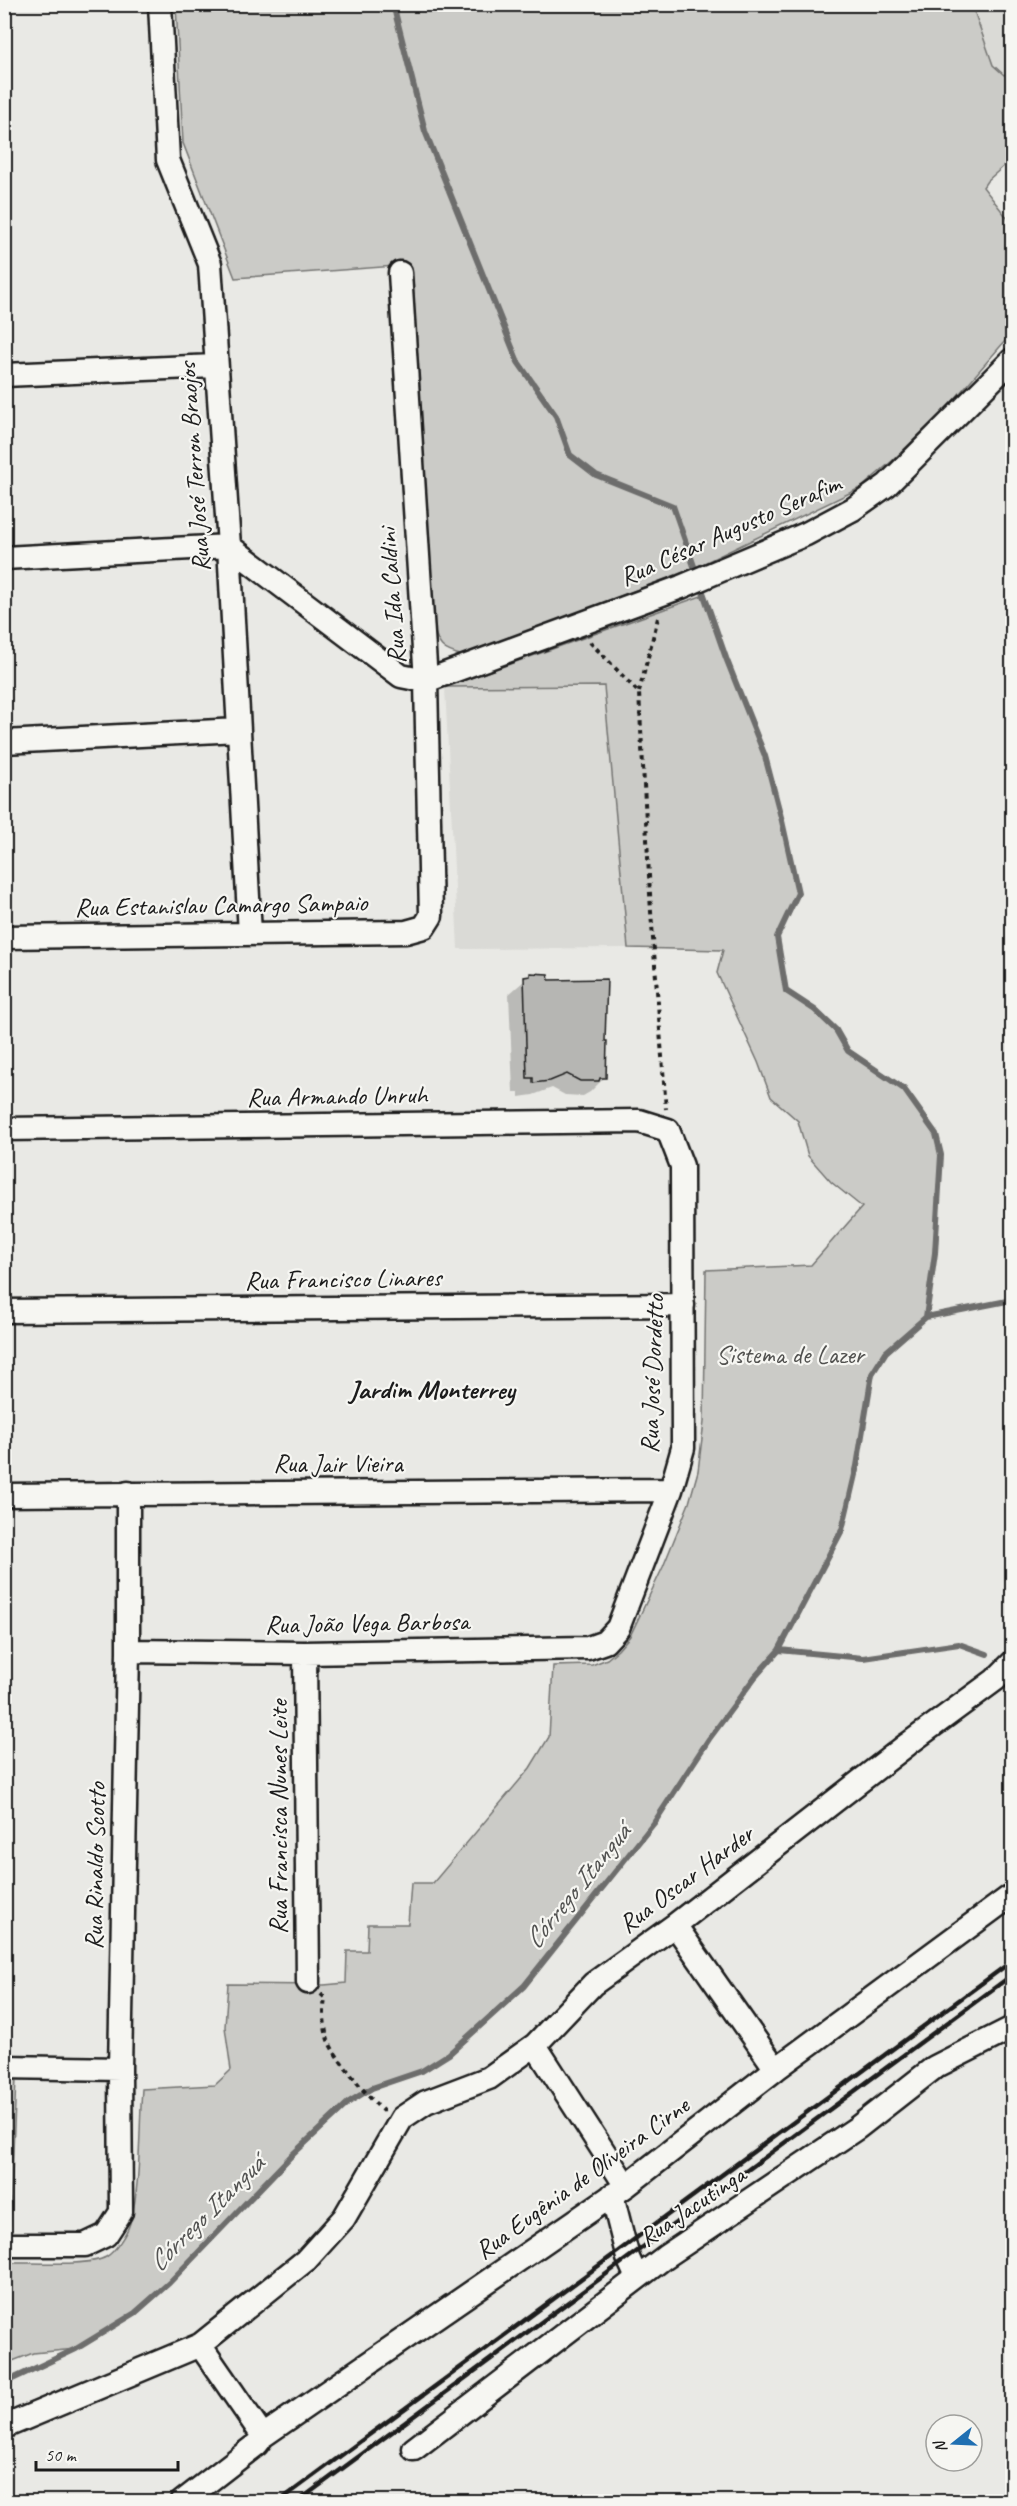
<svg xmlns="http://www.w3.org/2000/svg" width="1017" height="2506" font-family="Caveat,sans-serif">
<style>
.built{fill:#dadad6}
.green{fill:#cbcbc7;stroke:#747472;stroke-width:1.5}
.shadow{fill:#0003}
.lines{fill:none;stroke-linecap:round;stroke-linejoin:round}
.stream{stroke:#6d6d6c;stroke-width:6}
.building{fill:#b6b6b3;stroke:#1c1c1c;stroke-width:1.5}
.minor-casing{stroke:#1c1c1c;stroke-width:27}
.path{stroke:#1c1c1c;stroke-width:4;stroke-dasharray:4.5 4.5;stroke-linecap:butt}
.minor{stroke:#f6f6f2;stroke-width:22}
.rail{stroke:#1c1c1c;stroke-width:4.5}
.labels{text-anchor:middle;dominant-baseline:central;stroke-width:4.5;stroke-linejoin:round;paint-order:stroke}
.street-label{font-size:26px;fill:#1c1c1c;stroke:#f6f6f2}
.park-label{font-size:26px;fill:#51514f;stroke:#f6f6f2}
.neighbourhood-label{font-size:27px;font-weight:bold;fill:#1c1c1c;stroke:#f6f6f2}
.water-label{font-size:27px;font-style:italic;fill:#525251;stroke:#f6f6f2}
</style>
<rect width="100%" height="100%" fill="#e9e9e5"/>
<filter id="ink" filterUnits="userSpaceOnUse"><feTurbulence type="fractalNoise" baseFrequency=".0167" numOctaves="2"/><feDisplacementMap in="SourceGraphic" scale="12" xChannelSelector="R" yChannelSelector="G"/><feConvolveMatrix kernelMatrix="1 2 1 2 8 2 1 2 1" color-interpolation-filters="sRGB"/></filter>
<g filter="url(#ink)">
<!-- built -->
<path class="built" d="M 972,5 L 1012,5 L 1012,72 L 1004,76 L 993,65 Z
M 604,686 L 628,948 L 458,949 L 445,687 Z"/>
<!-- green -->
<path class="green" d="M 176,5 L 972,5 L 993,65 L 1004,75 L 1012,72 L 1012,159 L 987,181 L 983,187 L 1012,224 L 1012,333 L 946,409 L 892,461 L 862,487 L 694,568 L 464,656 C 442,651 438,646 433,625 L 409,265 L 235,278 L 183,143 Z
M 704,595 L 765,756 L 798,893 L 777,937 L 786,991 L 815,1010 L 836,1030 L 848,1051 L 904,1089 L 936,1134 L 940,1158 L 935,1253 L 926,1317 L 886,1352 L 872,1374 L 857,1466 L 842,1530 L 779,1650 L 755,1677 L 709,1739 L 654,1823 L 524,1986 L 449,2054 L 422,2071 L 372,2088 L 349,2102 L 291,2156 L 169,2283 L 135,2313 L 76,2349 L 33,2353 L 5,2364 L 5,2263 C 28,2262 88,2267 106,2257 C 115,2252 127,2233 130,2223 C 141,2187 139,2128 142,2089 L 215,2085 L 231,2070 L 225,2027 L 228,1984 L 324,1985 L 346,1983 L 347,1951 L 367,1951 L 368,1924 L 408,1924 L 411,1883 L 433,1883 L 530,1768 L 549,1737 L 553,1666 L 592,1665 L 607,1659 L 618,1650 L 630,1636 L 663,1567 L 689,1503 L 698,1471 L 704,1422 L 706,1270 L 811,1265 L 862,1207 L 831,1182 L 808,1156 L 798,1121 L 771,1097 L 758,1062 L 717,973 L 723,950 L 628,948 L 604,686 L 445,687 Z
M 4,2078 L 16,2078 L 10,2225 L 5,2225 Z"/>
<!-- shadow -->
<path class="shadow" d="M 531,975 L 547,981 L 603,1043 L 605,1077 L 590,1092 L 583,1096 L 565,1095 L 552,1088 L 533,1095 L 519,1097 L 519,1092 L 513,1092 L 509,994 Z"/>
<g class="lines">
<!-- stream -->
<path class="stream" d="M 393,4 L 425,131 L 518,362 L 556,416 L 570,455 L 596,475 L 673,506 L 726,658 L 765,756 L 782,821 L 798,893 L 777,937 L 786,991 L 815,1010 L 836,1030 L 848,1051 L 904,1089 L 936,1134 L 941,1155 L 935,1253 L 926,1317
M 779,1650 L 863,1658 L 959,1644 L 987,1654
M 4,2383 L 76,2349 L 135,2313 L 169,2283 L 291,2156 L 349,2102 L 372,2088 L 422,2071 L 449,2054 L 524,1986 L 654,1823 L 709,1739 L 755,1677 L 779,1650 L 842,1530 L 857,1466 L 872,1374 L 886,1352 L 926,1317 L 1012,1300"/>
</g>
<!-- building -->
<path class="building" d="M 530,973 L 548,974 L 549,980 L 607,979 L 605,1041 L 607,1041 L 606,1078 L 600,1078 L 599,1081 L 580,1081 L 567,1074 L 550,1081 L 533,1083 L 533,1078 L 527,1078 L 524,977 L 530,976 Z"/>
<g class="lines">
<!-- minor casing -->
<g class="minor-casing">
<path id="minor" d="M 160,4 L 168,160 L 210,264 L 229,546 L 250,934
M 4,375 L 215,366
M 4,558 L 229,546 L 401,676 L 426,681 L 681,587 L 806,534 L 853,509 L 887,485 L 1012,360
M 4,742 L 238,730
M 4,937 L 406,932 L 424,927 L 431,916 L 426,681 L 400,273
M 4,1129 L 639,1121 L 668,1130 L 682,1166 L 683,1448 L 671,1490 L 618,1628 L 605,1642 L 588,1648 L 305,1653 L 128,1651
M 4,1311 L 683,1305
M 4,1495 L 671,1490
M 305,1653 L 308,1982
M 675,1925 L 776,2069
M 4,2067 L 120,2069
M 626,2186 L 535,2045 L 593,1984 L 675,1925 L 908,1744 L 995,1680 L 1012,1663
M 612,2195 L 628,2258 L 637,2278
M 4,2245 L 85,2245 L 106,2235 L 121,2212 L 120,2069 L 128,1651 L 128,1493
M 200,2345 L 263,2436
M 4,2427 L 200,2345 L 306,2260 L 344,2218 L 402,2118 L 426,2102 L 489,2078 L 535,2045
M 414,2449 L 665,2257 L 857,2128 L 935,2067 L 1012,2028
M 182,2502 L 257,2444 L 263,2436 L 626,2186 L 776,2069 L 1012,1895"/>
</g>
<!-- path -->
<path class="path" d="M 590,642 L 639,693 L 651,912 L 666,1109
M 639,692 L 658,618
M 321,1994 L 325,1998 C 323,2010 324,2028 328,2040 C 335,2058 370,2099 384,2112"/>
<!-- minor -->
<use href="#minor" class="minor"/>
<!-- rail -->
<path class="rail" d="M 278,2502 L 1012,1961
M 297,2502 L 1012,1975"/>
</g>
</g>
<g class="labels">
<!-- street labels -->
<g class="street-label">
<text transform="translate(194 467) rotate(-94)">Rua José Terron Braojos</text>
<text transform="translate(730 530) rotate(-24)">Rua César Augusto Serafim</text>
<text transform="translate(392 596) rotate(-94)">Rua Ida Caldini</text>
<text transform="translate(221 905) rotate(-1)">Rua Estanislau Camargo Sampaio</text>
<text transform="translate(337 1096) rotate(-1)">Rua Armando Unruh</text>
<text transform="translate(343 1279) rotate(-1)">Rua Francisco Linares</text>
<text transform="translate(652 1374) rotate(-88)">Rua José Dordetto</text>
<text x="338" y="1463">Rua Jair Vieira</text>
<text transform="translate(367 1623) rotate(-1)">Rua João Vega Barbosa</text>
<text transform="translate(278 1817) rotate(-90)">Rua Francisca Nunes Leite</text>
<text transform="translate(95 1866) rotate(-89)">Rua Rinaldo Scotto</text>
<text transform="translate(686 1879) rotate(-37)">Rua Oscar Harder</text>
<text transform="translate(582 2178) rotate(-36)">Rua Eugênia de Oliveira Cirne</text>
<text transform="translate(692 2206) rotate(-34)">Rua Jacutinga</text>
</g>
<!-- park labels -->
<g class="park-label">
<text x="790" y="1354">Sistema de Lazer</text>
</g>
<!-- neighbourhood labels -->
<g class="neighbourhood-label">
<text x="432" y="1389">Jardim Monterrey</text>
</g>
<!-- water labels -->
<g class="water-label">
<text transform="translate(577 1886) rotate(-51)">Córrego Itanguá</text>
<text transform="translate(206 2213) rotate(-45)">Córrego Itanguá</text>
</g>
</g>
<!-- margin -->
<rect width="1017" height="2506" fill="none" stroke="#f6f6f2" stroke-width="24"/>
<rect x="12" y="12" width="993" height="2482" fill="none" stroke="#1c1c1c" stroke-width="2" filter="url(#ink)"/>
<!-- north arrow -->
<g transform="translate(954 2443) rotate(252)"><circle r="28" fill="#f6f6f2" stroke="#9f9f9c" stroke-width="1.5"/>
<path d="M0-4.5L10 22L0 15L-10 22Z" fill="#1f6fb2"/>
<text y="-9" font-size="16" font-weight="bold" text-anchor="middle" fill="#1c1c1c">N</text>
</g>
<!-- scale -->
<path d="M36 2461v9h142v-9" fill="none" stroke="#1c1c1c" stroke-width="3"/>
<text x="45" y="2461" font-size="18" fill="#1c1c1c" stroke="#f6f6f2" stroke-width="4.5" paint-order="stroke">50 m</text>
</svg>
